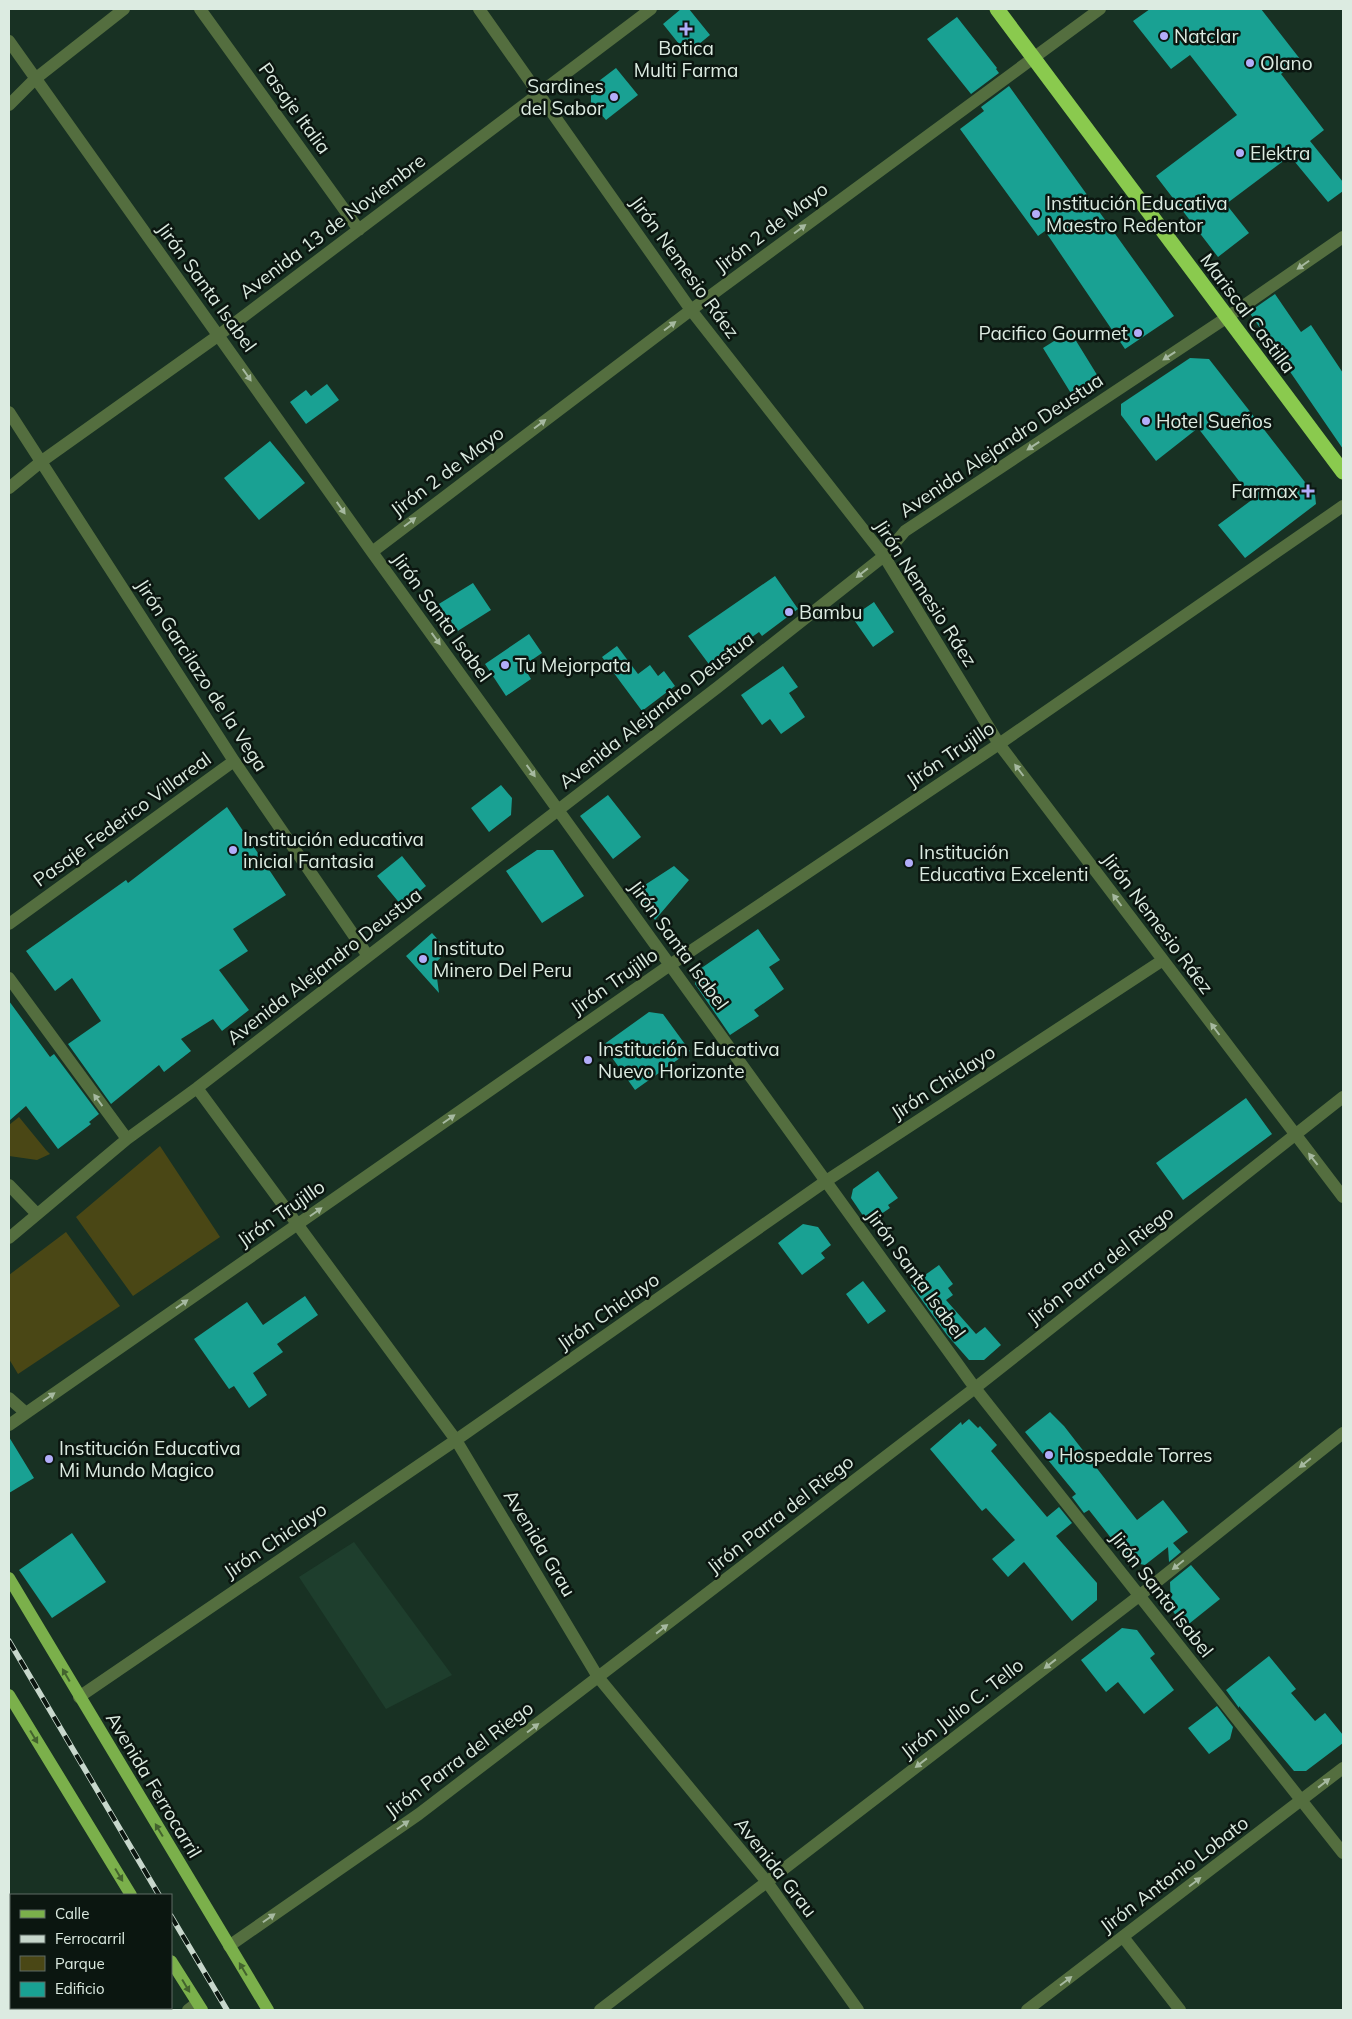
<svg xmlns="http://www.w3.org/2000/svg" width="1352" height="2019" font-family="Mulish,sans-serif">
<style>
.built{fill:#1e3e2d}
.green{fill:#4a4715}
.building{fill:#19a193}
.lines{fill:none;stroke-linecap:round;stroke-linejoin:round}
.minor{stroke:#546e3f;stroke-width:12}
.major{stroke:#7bb04b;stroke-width:12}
.highway{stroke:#8aca4e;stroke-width:15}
.rail-casing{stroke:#c7d7cc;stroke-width:5.5}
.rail{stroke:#0b1610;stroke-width:4;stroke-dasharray:11;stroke-linecap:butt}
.oneway{fill:#a6b9a0}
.oneway2{fill:#43632e}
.poi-dot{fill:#b2adf9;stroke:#0b1610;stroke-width:2}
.labels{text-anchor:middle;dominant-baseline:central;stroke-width:5;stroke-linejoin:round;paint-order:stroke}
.poi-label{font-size:19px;fill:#dcebe1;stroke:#0b1610;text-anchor:start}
.street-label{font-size:19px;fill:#dcebe1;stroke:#0b1610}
</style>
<rect width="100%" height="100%" fill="#183123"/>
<!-- built -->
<path class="built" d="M 354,1542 L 452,1675 L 386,1709 L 299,1577 Z"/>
<!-- green -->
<path class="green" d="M 19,1117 L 46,1150 L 50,1154 L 37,1160 L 9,1156 L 9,1125 Z
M 160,1146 L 220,1237 L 133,1296 L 76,1217 Z
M 66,1232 L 120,1306 L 18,1374 L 9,1359 L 9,1275 Z"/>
<!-- building -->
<path class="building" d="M 681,9 L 689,9 L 710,35 L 687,54 L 663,24 Z
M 1150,9 L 1261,9 L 1300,59 L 1281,74 L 1324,130 L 1310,141 L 1343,182 L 1343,191 L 1328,202 L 1290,156 L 1226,204 L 1249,233 L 1218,257 L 1156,176 L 1237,115 L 1190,55 L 1171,69 L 1133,21 Z
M 957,17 L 997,68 L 996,69 L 999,73 L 971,94 L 927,39 Z
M 616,68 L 638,95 L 606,120 L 591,103 L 591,87 Z
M 1009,86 L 1174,316 L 1125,349 L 1045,231 L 1038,236 L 960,129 L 984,111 L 981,107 Z
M 1275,294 L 1301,332 L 1311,325 L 1343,373 L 1343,449 L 1249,312 Z
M 1070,331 L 1099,378 L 1072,395 L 1043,348 Z
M 1190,358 L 1209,359 L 1315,495 L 1316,504 L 1245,558 L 1218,525 L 1253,499 L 1198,428 L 1156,461 L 1121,415 L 1121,404 Z
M 327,384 L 339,400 L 306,424 L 290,402 L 306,390 L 311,396 Z
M 270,441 L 305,483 L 259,520 L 224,478 Z
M 775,576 L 798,609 L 762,636 L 759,632 L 711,667 L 688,636 Z
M 473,583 L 491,610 L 453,634 L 445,622 L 439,626 L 429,610 Z
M 874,602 L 894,632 L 873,647 L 852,617 Z
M 529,634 L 542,653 L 523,666 L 531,679 L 506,696 L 485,664 Z
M 617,646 L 638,674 L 650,665 L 658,676 L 664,671 L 675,686 L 642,711 L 602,657 Z
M 783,666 L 798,687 L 789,693 L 805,717 L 781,734 L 770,719 L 762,725 L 741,695 Z
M 501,785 L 512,798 L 511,815 L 489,832 L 471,808 Z
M 608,795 L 641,837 L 613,859 L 580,816 Z
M 227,807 L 286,895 L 233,929 L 248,951 L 219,970 L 249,1010 L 222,1031 L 213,1019 L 181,1039 L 191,1051 L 164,1072 L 159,1065 L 111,1104 L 68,1044 L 101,1021 L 72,978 L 55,991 L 26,951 L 126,880 L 128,883 Z
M 537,850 L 553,850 L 584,896 L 542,923 L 506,871 Z
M 402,856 L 426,886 L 402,906 L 377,876 Z
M 674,866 L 689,880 L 655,920 L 634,892 Z
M 758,929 L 780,960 L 769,967 L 784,989 L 754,1010 L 759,1016 L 730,1035 L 695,984 L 700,969 Z
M 432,933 L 448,951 L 435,963 L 439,993 L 406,956 Z
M 9,1001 L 50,1057 L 54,1054 L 99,1114 L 89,1122 L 91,1124 L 58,1149 L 26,1106 L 9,1121 Z
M 649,1012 L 663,1014 L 690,1051 L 635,1090 L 603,1045 Z
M 1246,1098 L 1272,1134 L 1183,1200 L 1156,1163 Z
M 878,1171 L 898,1198 L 888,1205 L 890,1208 L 868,1223 L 851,1198 L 853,1189 Z
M 803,1224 L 818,1227 L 831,1245 L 821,1253 L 825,1258 L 802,1275 L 778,1243 Z
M 939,1265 L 953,1284 L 948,1288 L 953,1295 L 946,1300 L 976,1334 L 985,1327 L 1001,1345 L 984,1360 L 969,1360 L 947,1335 L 911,1285 Z
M 863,1281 L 886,1311 L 868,1324 L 846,1294 Z
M 305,1296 L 318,1315 L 277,1344 L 283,1352 L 253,1373 L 267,1395 L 249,1408 L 234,1386 L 229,1389 L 194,1339 L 247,1302 L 263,1325 Z
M 1050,1412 L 1064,1426 L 1137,1520 L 1163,1500 L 1188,1532 L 1173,1543 L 1181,1552 L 1169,1562 L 1168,1547 L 1145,1565 L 1130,1562 L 1089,1510 L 1084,1513 L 1072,1497 L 1076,1494 L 1025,1432 Z
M 969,1419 L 978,1428 L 980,1426 L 997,1445 L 991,1451 L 1047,1517 L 1059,1507 L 1072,1523 L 1056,1536 L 1097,1583 L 1097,1600 L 1072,1621 L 1024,1562 L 1008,1577 L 992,1559 L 1015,1540 L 986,1508 L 982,1511 L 930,1449 L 961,1422 L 962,1425 Z
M 9,1437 L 34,1478 L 9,1493 Z
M 72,1533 L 106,1582 L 52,1618 L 19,1570 Z
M 1191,1565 L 1220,1599 L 1185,1627 L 1171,1609 L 1170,1582 Z
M 1122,1628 L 1137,1630 L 1155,1654 L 1150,1658 L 1174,1690 L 1144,1714 L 1118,1682 L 1106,1692 L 1081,1660 Z
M 1269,1656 L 1296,1689 L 1291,1693 L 1315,1721 L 1325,1713 L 1343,1735 L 1343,1743 L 1306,1771 L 1294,1771 L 1239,1706 L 1239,1708 L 1226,1690 Z
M 1217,1706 L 1233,1727 L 1230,1739 L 1209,1754 L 1188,1728 Z"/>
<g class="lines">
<!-- minor -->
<path class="minor" d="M 200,9 L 359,230
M 479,9 L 691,310 L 884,556 L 999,744 L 1343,1197
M 9,41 L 372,552 L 975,1388 L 1343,1853
M 9,105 L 35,79 L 124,9
M 9,412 L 234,761 L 368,956
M 9,488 L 42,461 L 219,335 L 651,9
M 372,552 L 691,310 L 1100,9
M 9,924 L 234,761
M 9,978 L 127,1139
M 197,1088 L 456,1440 L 598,1677 L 767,1882 L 858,2010
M 9,1185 L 36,1213
M 9,1238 L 127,1139 L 197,1088 L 718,687 L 884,556 L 905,531 L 1226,318 L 1343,237
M 9,1398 L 26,1413
M 9,1425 L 670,965 L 999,744 L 1343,506
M 79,1697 L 456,1440 L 826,1181 L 1163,960
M 1123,1937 L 1180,2010
M 229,1946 L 419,1814 L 598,1677 L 975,1388 L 1343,1097
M 188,2010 L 197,2003
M 600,2010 L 1139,1596 L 1343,1433
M 1027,2010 L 1343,1768"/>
<!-- major -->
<path class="major" d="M 9,1578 L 268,2010
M 9,1695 L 131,1895
M 171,1961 L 202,2010"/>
<!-- highway -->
<path class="highway" d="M 997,9 L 1343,472"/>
<!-- rail casing -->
<g class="rail-casing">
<path id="rail" d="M 9,1641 L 159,1895
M 171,1916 L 227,2010"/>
</g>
<!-- rail -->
<use href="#rail" class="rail"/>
</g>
<!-- one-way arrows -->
<defs><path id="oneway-solid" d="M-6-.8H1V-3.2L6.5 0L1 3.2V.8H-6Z" transform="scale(1.25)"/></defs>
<g class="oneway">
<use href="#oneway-solid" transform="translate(800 229) rotate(-37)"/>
<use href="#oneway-solid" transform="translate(1303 265) rotate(145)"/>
<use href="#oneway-solid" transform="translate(670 326) rotate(-37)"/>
<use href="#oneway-solid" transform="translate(1169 356) rotate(147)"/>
<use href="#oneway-solid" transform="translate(247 375) rotate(55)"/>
<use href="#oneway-solid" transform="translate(540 424) rotate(-37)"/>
<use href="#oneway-solid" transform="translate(1033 446) rotate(147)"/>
<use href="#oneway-solid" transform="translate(341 508) rotate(55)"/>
<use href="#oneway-solid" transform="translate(410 522) rotate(-37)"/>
<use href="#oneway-solid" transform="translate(862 573) rotate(142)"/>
<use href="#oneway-solid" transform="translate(436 639) rotate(54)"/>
<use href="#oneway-solid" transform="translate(1019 770) rotate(-127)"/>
<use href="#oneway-solid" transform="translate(531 771) rotate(54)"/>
<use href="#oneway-solid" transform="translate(1117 900) rotate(-127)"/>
<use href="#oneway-solid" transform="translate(1215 1029) rotate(-127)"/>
<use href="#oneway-solid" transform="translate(98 1100) rotate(-126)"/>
<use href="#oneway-solid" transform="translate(449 1119) rotate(-35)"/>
<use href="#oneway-solid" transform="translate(1313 1159) rotate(-128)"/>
<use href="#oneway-solid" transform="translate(316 1212) rotate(-35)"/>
<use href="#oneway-solid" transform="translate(182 1304) rotate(-35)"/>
<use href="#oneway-solid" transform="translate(49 1397) rotate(-35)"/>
<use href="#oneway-solid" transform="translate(1305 1463) rotate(141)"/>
<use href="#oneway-solid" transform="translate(1178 1565) rotate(141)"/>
<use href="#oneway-solid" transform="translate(662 1629) rotate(-38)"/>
<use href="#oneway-solid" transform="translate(1050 1664) rotate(142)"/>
<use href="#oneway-solid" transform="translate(533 1728) rotate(-37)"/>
<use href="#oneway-solid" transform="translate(921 1763) rotate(142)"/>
<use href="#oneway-solid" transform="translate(1324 1783) rotate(-38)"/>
<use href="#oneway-solid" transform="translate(403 1825) rotate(-35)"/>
<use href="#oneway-solid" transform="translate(1195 1882) rotate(-37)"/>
<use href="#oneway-solid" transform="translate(269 1918) rotate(-35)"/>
<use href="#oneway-solid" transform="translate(1066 1981) rotate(-37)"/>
</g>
<g class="oneway2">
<use href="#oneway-solid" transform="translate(66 1675) rotate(-120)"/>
<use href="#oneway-solid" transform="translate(34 1737) rotate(59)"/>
<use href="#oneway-solid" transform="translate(159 1830) rotate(-121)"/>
<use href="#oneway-solid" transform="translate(119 1875) rotate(59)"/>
<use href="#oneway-solid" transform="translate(243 1969) rotate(-121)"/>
<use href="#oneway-solid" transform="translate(186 1986) rotate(59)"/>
</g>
<!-- markers -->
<g class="poi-dot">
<path d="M683.5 21.5h5v5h5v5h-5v5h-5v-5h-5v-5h5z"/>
<circle cx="1164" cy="36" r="5"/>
<circle cx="1250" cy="63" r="5"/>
<circle cx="614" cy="97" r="5"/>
<circle cx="1240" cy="153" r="5"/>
<circle cx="1036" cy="214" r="5"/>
<circle cx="1138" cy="333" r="5"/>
<circle cx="1146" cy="421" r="5"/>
<path d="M1305.5 483.5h5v5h5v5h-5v5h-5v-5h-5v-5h5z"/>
<circle cx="789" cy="612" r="5"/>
<circle cx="505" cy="665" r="5"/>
<circle cx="233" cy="850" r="5"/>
<circle cx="909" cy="863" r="5"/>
<circle cx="423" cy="959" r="5"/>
<circle cx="588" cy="1060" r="5"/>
<circle cx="1049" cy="1455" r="5"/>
<circle cx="49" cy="1459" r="5"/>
</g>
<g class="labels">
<!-- poi labels -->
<g class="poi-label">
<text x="1174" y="36">Natclar</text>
<text x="686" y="48" text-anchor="middle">Botica<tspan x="686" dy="22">Multi Farma</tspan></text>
<text x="1260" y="63">Olano</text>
<text x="604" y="86" text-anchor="end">Sardines<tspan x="604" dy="22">del Sabor</tspan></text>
<text x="1250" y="153">Elektra</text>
<text x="1046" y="203">Institución Educativa<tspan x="1046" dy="22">Maestro Redentor</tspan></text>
<text x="1128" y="333" text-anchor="end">Pacifico Gourmet</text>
<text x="1156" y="421">Hotel Sueños</text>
<text x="1298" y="491" text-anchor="end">Farmax</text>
<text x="799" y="612">Bambu</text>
<text x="515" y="665">Tu Mejorpata</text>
<text x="243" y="839">Institución educativa<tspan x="243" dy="22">inicial Fantasia</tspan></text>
<text x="919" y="852">Institución<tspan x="919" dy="22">Educativa Excelenti</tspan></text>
<text x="433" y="948">Instituto<tspan x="433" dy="22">Minero Del Peru</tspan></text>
<text x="598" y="1049">Institución Educativa<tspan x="598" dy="22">Nuevo Horizonte</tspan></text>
<text x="59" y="1448">Institución Educativa<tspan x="59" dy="22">Mi Mundo Magico</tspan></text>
<text x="1059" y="1455">Hospedale Torres</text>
</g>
<!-- street labels -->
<g class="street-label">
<text transform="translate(295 108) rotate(54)">Pasaje Italia</text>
<text transform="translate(332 226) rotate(-37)">Avenida 13 de Noviembre</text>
<text transform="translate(771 227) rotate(-37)">Jirón 2 de Mayo</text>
<text transform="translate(685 267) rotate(54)">Jirón Nemesio Ráez</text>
<text transform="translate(207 287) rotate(54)">Jirón Santa Isabel</text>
<text transform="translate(1248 313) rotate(53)">Mariscal Castilla</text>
<text transform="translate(1001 445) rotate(-34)">Avenida Alejandro Deustua</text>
<text transform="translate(447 471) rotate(-37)">Jirón 2 de Mayo</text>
<text transform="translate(926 593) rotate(57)">Jirón Nemesio Ráez</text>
<text transform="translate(442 617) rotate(54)">Jirón Santa Isabel</text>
<text transform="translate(202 675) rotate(57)">Jirón Garcilazo de la Vega</text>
<text transform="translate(656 710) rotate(-38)">Avenida Alejandro Deustua</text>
<text transform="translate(950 754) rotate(-34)">Jirón Trujillo</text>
<text transform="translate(122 819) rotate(-36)">Pasaje Federico Villareal</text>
<text transform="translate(1158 923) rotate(53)">Jirón Nemesio Ráez</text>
<text transform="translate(679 945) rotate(54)">Jirón Santa Isabel</text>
<text transform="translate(324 966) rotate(-38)">Avenida Alejandro Deustua</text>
<text transform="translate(614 981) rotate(-35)">Jirón Trujillo</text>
<text transform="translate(943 1082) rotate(-33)">Jirón Chiclayo</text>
<text transform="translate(281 1213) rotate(-35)">Jirón Trujillo</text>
<text transform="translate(1100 1265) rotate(-38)">Jirón Parra del Riego</text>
<text transform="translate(916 1274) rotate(54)">Jirón Santa Isabel</text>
<text transform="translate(608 1311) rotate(-35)">Jirón Chiclayo</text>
<text transform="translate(780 1514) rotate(-38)">Jirón Parra del Riego</text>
<text transform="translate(275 1540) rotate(-34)">Jirón Chiclayo</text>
<text transform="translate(540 1543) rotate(59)">Avenida Grau</text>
<text transform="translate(1162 1594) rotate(52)">Jirón Santa Isabel</text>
<text transform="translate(962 1708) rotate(-38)">Jirón Julio C. Tello</text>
<text transform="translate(459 1759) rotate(-37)">Jirón Parra del Riego</text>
<text transform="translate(154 1785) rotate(59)">Avenida Ferrocarril</text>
<text transform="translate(776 1867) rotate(52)">Avenida Grau</text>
<text transform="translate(1174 1874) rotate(-37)">Jirón Antonio Lobato</text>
</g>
</g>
<!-- border -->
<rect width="1352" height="2019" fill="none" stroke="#dcebe1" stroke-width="20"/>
<!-- legend -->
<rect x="10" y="1894" width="162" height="115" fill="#0b1610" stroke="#5f6b64"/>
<rect x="20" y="1910" width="25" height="8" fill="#7bb04b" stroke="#5f6b64"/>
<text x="55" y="1919" font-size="15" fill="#dcebe1">Calle</text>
<rect x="20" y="1935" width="25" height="8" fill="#c7d7cc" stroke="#5f6b64"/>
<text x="55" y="1944" font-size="15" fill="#dcebe1">Ferrocarril</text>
<rect x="20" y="1956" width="25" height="15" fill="#4a4715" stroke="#5f6b64"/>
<text x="55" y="1969" font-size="15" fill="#dcebe1">Parque</text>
<rect x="20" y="1982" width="25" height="15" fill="#19a193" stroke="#5f6b64"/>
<text x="55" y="1994" font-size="15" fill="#dcebe1">Edificio</text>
</svg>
